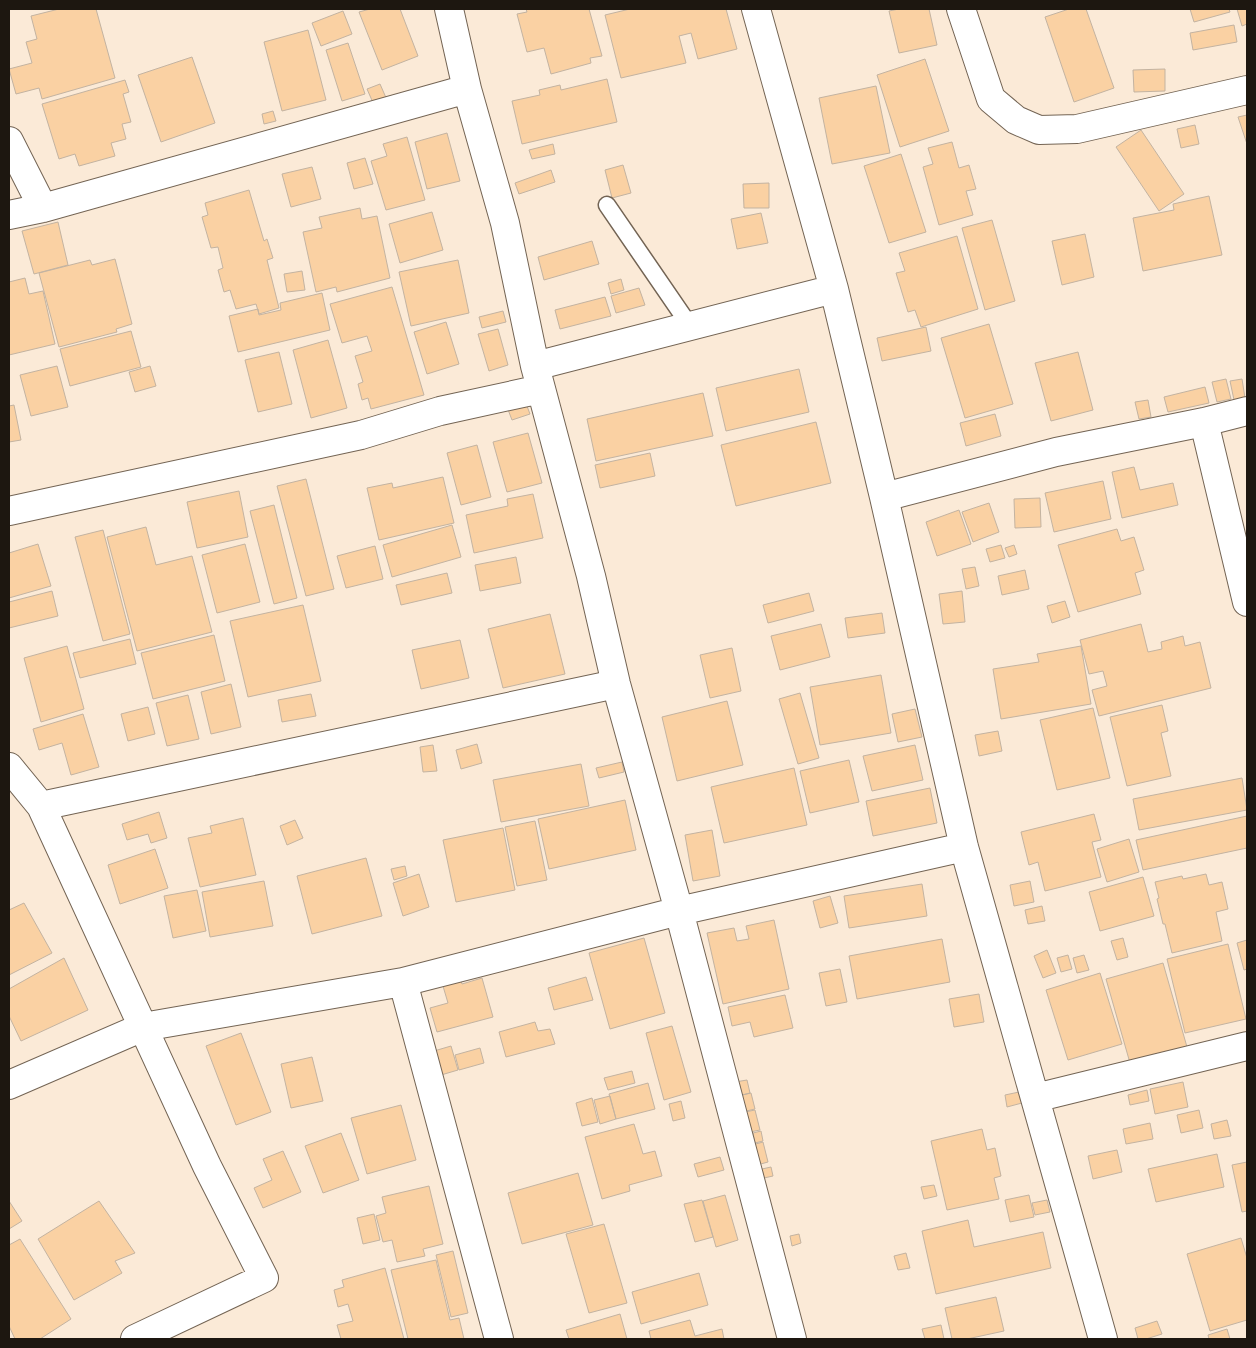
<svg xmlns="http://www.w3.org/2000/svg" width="1256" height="1348" font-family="'Public Sans',sans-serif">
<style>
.building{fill:#fad1a3;stroke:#c3b3a1}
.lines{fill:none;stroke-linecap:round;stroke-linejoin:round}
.lane-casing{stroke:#736454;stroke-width:19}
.street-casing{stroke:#736454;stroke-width:30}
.lane{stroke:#fff;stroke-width:16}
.street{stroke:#fff;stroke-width:28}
</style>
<rect width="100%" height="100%" fill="#fbead7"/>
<!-- building -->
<path class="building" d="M 59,9 L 96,9 L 115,78 L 42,99 L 39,88 L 16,94 L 9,69 L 32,63 L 26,42 L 37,39 L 31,16 Z
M 370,9 L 400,9 L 418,56 L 382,70 L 359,12 Z
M 526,9 L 589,9 L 602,56 L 590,58 L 591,63 L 551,74 L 544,48 L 527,52 L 517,14 L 527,12 Z
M 630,9 L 726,9 L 737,49 L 698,59 L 691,33 L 679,36 L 686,63 L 621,78 L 605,15 Z
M 899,9 L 929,9 L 937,45 L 899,53 L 889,11 Z
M 1069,9 L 1086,9 L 1114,88 L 1074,102 L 1045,17 Z
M 1190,9 L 1229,9 L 1230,12 L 1194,22 Z
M 1237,9 L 1247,9 L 1247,24 L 1242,26 Z
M 343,11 L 352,34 L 321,46 L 312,23 Z
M 1234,25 L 1237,42 L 1193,50 L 1190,33 Z
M 308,30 L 326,100 L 282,111 L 264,42 Z
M 348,43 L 365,94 L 342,101 L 326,50 Z
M 192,57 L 215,123 L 161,142 L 138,75 Z
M 925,59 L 949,131 L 900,147 L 877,75 Z
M 1165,69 L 1165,91 L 1134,92 L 1133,70 Z
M 607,79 L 617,122 L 522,144 L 512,101 L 540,95 L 539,90 L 560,85 L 561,90 Z
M 125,80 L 129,92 L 123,94 L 131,122 L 122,124 L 126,139 L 111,143 L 115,156 L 79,166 L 75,154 L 59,159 L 42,104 Z
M 380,84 L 387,100 L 374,105 L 367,89 Z
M 876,86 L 890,153 L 832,164 L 819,98 Z
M 273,111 L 276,121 L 264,124 L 262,114 Z
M 1247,115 L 1247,144 L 1238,117 Z
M 1195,125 L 1199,144 L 1181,148 L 1177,129 Z
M 1141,130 L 1184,194 L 1159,211 L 1116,147 Z
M 447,133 L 460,181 L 427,189 L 415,142 Z
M 407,137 L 425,200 L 386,210 L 371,161 L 387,156 L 383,144 Z
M 952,142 L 959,168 L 969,165 L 976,189 L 966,191 L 973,215 L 939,225 L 923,167 L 933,164 L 928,148 Z
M 553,144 L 555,154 L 532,159 L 529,150 Z
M 901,154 L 926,232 L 889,243 L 864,166 Z
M 365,158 L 373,184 L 354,189 L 347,163 Z
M 623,165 L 631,193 L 612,198 L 605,170 Z
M 312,167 L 321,199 L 291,207 L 282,174 Z
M 551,170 L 555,182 L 519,194 L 515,183 Z
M 769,183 L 769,208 L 744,208 L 743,184 Z
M 249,190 L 264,241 L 267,239 L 273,258 L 267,260 L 279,308 L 259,314 L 256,304 L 236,309 L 230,290 L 224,292 L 218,270 L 223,268 L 218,247 L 211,248 L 202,217 L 208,215 L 205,203 Z
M 1209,196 L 1222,255 L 1143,271 L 1133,218 L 1174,210 L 1173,204 Z
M 360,208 L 362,219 L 377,216 L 390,278 L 337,292 L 336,287 L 316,292 L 303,232 L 322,228 L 319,217 Z
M 432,212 L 443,250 L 400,263 L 389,224 Z
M 761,213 L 768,243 L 737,249 L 731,219 Z
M 992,220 L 1015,301 L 985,310 L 962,228 Z
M 58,222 L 68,265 L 34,274 L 22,231 Z
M 1085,234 L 1094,277 L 1062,285 L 1052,241 Z
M 957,236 L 978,309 L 921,327 L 915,310 L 908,312 L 896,273 L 905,271 L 899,253 Z
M 592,241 L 599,264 L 544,280 L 538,257 Z
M 115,259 L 132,324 L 116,329 L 117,332 L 59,347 L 39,273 L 90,260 L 92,265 Z
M 458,260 L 469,313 L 411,326 L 399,272 Z
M 302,271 L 305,290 L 287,292 L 284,274 Z
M 25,278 L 29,294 L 43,291 L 55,344 L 9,355 L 9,282 Z
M 621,279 L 624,290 L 611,294 L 608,283 Z
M 392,287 L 424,395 L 371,409 L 368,398 L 362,400 L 358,384 L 363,382 L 355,356 L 372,351 L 367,336 L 342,343 L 330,304 Z
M 639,288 L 645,305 L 616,313 L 611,296 Z
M 322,293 L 330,330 L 238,352 L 229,316 L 258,309 L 259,315 L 281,310 L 280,303 Z
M 605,297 L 611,316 L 560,329 L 555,310 Z
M 503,311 L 506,322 L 482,328 L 479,317 Z
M 446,322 L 459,364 L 427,374 L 414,332 Z
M 989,324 L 1013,404 L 965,418 L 941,338 Z
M 926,327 L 931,351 L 882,361 L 877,338 Z
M 498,329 L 508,365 L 489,371 L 478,334 Z
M 131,331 L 141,367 L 70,386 L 60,349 Z
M 328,340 L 347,408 L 311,418 L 293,350 Z
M 279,352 L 292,404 L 258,412 L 245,360 Z
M 1078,352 L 1093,410 L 1051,421 L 1035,363 Z
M 57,366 L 68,407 L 31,416 L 20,375 Z
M 150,366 L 156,386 L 135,392 L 129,372 Z
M 799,369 L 809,412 L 726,431 L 716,388 Z
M 1226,379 L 1231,399 L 1217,402 L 1212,382 Z
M 1242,379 L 1245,398 L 1234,400 L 1230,381 Z
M 1205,387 L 1209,403 L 1168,412 L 1164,397 Z
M 703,393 L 713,436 L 596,461 L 587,419 Z
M 1148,400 L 1151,417 L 1139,419 L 1135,402 Z
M 525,401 L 530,414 L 512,420 L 507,407 Z
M 14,405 L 21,440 L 9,442 L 9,406 Z
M 995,414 L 1001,436 L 966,446 L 960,423 Z
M 816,422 L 831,483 L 736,506 L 721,445 Z
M 528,433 L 542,483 L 507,492 L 493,442 Z
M 477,445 L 491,497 L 461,505 L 447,453 Z
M 650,453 L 655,476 L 600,488 L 595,465 Z
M 1134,467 L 1140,490 L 1173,483 L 1178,505 L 1122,518 L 1112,472 Z
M 443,477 L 454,523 L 379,540 L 367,488 L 392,483 L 393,488 Z
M 306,479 L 334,589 L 306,596 L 277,486 Z
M 1103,481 L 1111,519 L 1054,532 L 1045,493 Z
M 239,491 L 248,537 L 197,548 L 187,502 Z
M 533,494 L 543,538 L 474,553 L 466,515 L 508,506 L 507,499 Z
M 1040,498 L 1041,527 L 1015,528 L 1014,499 Z
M 989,503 L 999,532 L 973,542 L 962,512 Z
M 274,505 L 297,598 L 274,604 L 250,511 Z
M 959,510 L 971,544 L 937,556 L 926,522 Z
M 452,525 L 461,557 L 392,577 L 383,545 Z
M 146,527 L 156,565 L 192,556 L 212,632 L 137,651 L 107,537 Z
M 1117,529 L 1121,541 L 1134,537 L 1144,570 L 1135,573 L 1141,594 L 1078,612 L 1058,545 Z
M 103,530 L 130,634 L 103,641 L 75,537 Z
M 38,544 L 51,586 L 9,598 L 9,553 Z
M 245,544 L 260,602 L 217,613 L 202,555 Z
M 1001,545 L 1005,558 L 990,562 L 986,549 Z
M 1014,545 L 1017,554 L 1009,557 L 1005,548 Z
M 375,546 L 383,579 L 346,588 L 337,556 Z
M 516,557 L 521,583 L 480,591 L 475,565 Z
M 975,567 L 979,586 L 966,589 L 962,569 Z
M 1025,570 L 1029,589 L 1002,595 L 998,576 Z
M 447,573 L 452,593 L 401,605 L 396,585 Z
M 52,591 L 58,616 L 9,628 L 9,602 Z
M 962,591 L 965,622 L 943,624 L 939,594 Z
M 809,593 L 814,611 L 768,623 L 763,605 Z
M 1065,601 L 1070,617 L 1052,623 L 1047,606 Z
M 303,605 L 321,681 L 248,697 L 230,621 Z
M 882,613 L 885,633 L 848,638 L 845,618 Z
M 550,614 L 565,674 L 503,688 L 488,629 Z
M 821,624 L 830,657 L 780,670 L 771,636 Z
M 1141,624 L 1148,652 L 1162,649 L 1161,642 L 1183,636 L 1185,646 L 1200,642 L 1211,688 L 1099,716 L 1092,690 L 1107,686 L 1103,671 L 1089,674 L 1080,640 Z
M 214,635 L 225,681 L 153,699 L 141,653 Z
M 130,639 L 136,664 L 80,678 L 73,653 Z
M 460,640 L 469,678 L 421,689 L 412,650 Z
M 67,646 L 84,709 L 41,722 L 24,658 Z
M 1081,646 L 1091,704 L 1001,719 L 993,669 L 1039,662 L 1037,654 Z
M 732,648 L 741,691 L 710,698 L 700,655 Z
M 881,675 L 891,733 L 820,745 L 810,687 Z
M 231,684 L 241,727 L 211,734 L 201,692 Z
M 800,693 L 819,758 L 798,764 L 779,699 Z
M 311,694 L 316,716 L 282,722 L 278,700 Z
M 188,695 L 199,739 L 167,746 L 156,703 Z
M 727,701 L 743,765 L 677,781 L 662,717 Z
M 1162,705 L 1168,731 L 1161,733 L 1171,776 L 1127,786 L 1110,717 Z
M 148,707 L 155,734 L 128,741 L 121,714 Z
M 1093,708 L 1110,778 L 1057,790 L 1040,720 Z
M 915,709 L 922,737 L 898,742 L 892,714 Z
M 83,714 L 99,767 L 71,775 L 62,743 L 39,750 L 33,729 Z
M 998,731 L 1002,751 L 979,756 L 975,735 Z
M 477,744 L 482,763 L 461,769 L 456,750 Z
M 433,745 L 437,771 L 423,772 L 420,747 Z
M 915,745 L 923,780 L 872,791 L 863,756 Z
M 849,760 L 859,802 L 810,813 L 800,771 Z
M 622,762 L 624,772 L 599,778 L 596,768 Z
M 581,764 L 589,806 L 501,822 L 493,780 Z
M 794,768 L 807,825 L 724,843 L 711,787 Z
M 1242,778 L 1247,810 L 1139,830 L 1133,799 Z
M 930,788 L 937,823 L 873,836 L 866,801 Z
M 625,800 L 636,850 L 549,869 L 538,819 Z
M 159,812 L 167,838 L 151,843 L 148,834 L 127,840 L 122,824 Z
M 1094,814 L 1101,840 L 1092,842 L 1101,877 L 1045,891 L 1038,862 L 1029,865 L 1021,832 Z
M 1247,816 L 1247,848 L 1143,870 L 1136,840 Z
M 243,818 L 256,875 L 200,887 L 188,838 L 212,833 L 210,826 Z
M 295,820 L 303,838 L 287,845 L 280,826 Z
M 535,821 L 547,880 L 517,886 L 505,827 Z
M 503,828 L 515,890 L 456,902 L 443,840 Z
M 712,830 L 720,876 L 693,881 L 685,835 Z
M 1129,839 L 1139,872 L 1107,882 L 1097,849 Z
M 155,849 L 168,888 L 120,904 L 108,865 Z
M 366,858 L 382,916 L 312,934 L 297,876 Z
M 405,866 L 407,876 L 394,880 L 391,869 Z
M 419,874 L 429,907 L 403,916 L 393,883 Z
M 1206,874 L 1209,885 L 1222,882 L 1228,909 L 1216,912 L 1222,941 L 1172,953 L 1165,924 L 1163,924 L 1157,899 L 1159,898 L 1155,882 L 1182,876 L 1183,879 Z
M 1143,877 L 1154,916 L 1100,931 L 1089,892 Z
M 264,881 L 273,926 L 210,937 L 202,892 Z
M 1030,881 L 1034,902 L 1014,906 L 1010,885 Z
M 922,884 L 927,916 L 849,928 L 844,896 Z
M 197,890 L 206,931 L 173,938 L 164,896 Z
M 830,896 L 838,923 L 820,928 L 813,901 Z
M 24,903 L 52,953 L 9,975 L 9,910 Z
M 1042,906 L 1045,921 L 1028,924 L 1025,910 Z
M 774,920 L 789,989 L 723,1004 L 707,933 L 734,928 L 737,941 L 749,939 L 746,926 Z
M 644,938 L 665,1013 L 610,1029 L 589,953 Z
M 1123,938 L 1128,957 L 1117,960 L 1111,941 Z
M 942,939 L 950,982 L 857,999 L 849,956 Z
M 1247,940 L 1247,969 L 1244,970 L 1237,943 Z
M 1228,944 L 1246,1019 L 1185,1033 L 1167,959 Z
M 1047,950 L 1056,973 L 1043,978 L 1034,956 Z
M 1068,955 L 1072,969 L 1061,972 L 1057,958 Z
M 1084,955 L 1089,970 L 1077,973 L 1073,958 Z
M 64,958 L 88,1010 L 21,1041 L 9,1016 L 9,989 Z
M 1163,963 L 1187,1047 L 1130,1063 L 1106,979 Z
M 840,969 L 847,1002 L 826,1006 L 819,973 Z
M 458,971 L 462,984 L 482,978 L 493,1017 L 437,1032 L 430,1008 L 448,1003 L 440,976 Z
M 1100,973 L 1122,1044 L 1068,1060 L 1046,990 Z
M 586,977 L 593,1000 L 554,1010 L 548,988 Z
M 979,994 L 984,1022 L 954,1027 L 949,999 Z
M 785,995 L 793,1028 L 754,1037 L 750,1022 L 732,1026 L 728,1007 Z
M 535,1022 L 538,1031 L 550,1029 L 555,1044 L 506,1057 L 499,1032 Z
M 672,1026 L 691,1092 L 664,1100 L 646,1033 Z
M 241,1033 L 271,1112 L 236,1125 L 206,1046 Z
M 451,1046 L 458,1070 L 441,1075 L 434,1051 Z
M 480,1048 L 484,1063 L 459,1070 L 455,1055 Z
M 312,1057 L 323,1101 L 291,1108 L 281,1064 Z
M 632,1071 L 635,1083 L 608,1090 L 604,1078 Z
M 747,1080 L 750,1093 L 738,1096 L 735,1082 Z
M 1183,1082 L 1188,1107 L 1155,1114 L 1150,1089 Z
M 648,1083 L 655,1109 L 616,1119 L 609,1094 Z
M 1147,1090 L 1149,1101 L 1130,1105 L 1128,1095 Z
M 1019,1092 L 1022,1103 L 1007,1107 L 1005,1095 Z
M 751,1093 L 755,1109 L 742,1112 L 738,1096 Z
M 610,1096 L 616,1119 L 600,1124 L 594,1100 Z
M 592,1098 L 598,1122 L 582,1126 L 576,1103 Z
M 681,1101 L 685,1118 L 673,1121 L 669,1104 Z
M 401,1105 L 416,1160 L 367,1174 L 351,1118 Z
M 755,1110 L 760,1130 L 750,1132 L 745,1112 Z
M 1199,1110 L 1203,1128 L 1181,1133 L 1177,1115 Z
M 1227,1120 L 1231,1136 L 1214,1139 L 1211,1124 Z
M 1150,1123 L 1153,1139 L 1126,1144 L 1123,1129 Z
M 634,1124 L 643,1154 L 655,1151 L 662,1176 L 629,1185 L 630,1191 L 602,1199 L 585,1137 Z
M 982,1129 L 987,1150 L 995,1148 L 1001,1176 L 994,1178 L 999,1199 L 947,1210 L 931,1141 Z
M 761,1131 L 763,1141 L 755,1143 L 753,1133 Z
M 341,1133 L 359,1180 L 323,1193 L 305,1146 Z
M 763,1142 L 768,1162 L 757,1165 L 752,1145 Z
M 1117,1150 L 1122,1172 L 1093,1179 L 1088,1156 Z
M 283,1151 L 301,1192 L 263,1208 L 254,1188 L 272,1180 L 263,1159 Z
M 1217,1154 L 1224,1187 L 1156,1202 L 1148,1169 Z
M 720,1157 L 724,1170 L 698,1177 L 694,1164 Z
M 1247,1162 L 1247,1211 L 1242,1212 L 1232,1165 Z
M 771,1167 L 773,1176 L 764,1178 L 762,1169 Z
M 578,1173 L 593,1225 L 522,1244 L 508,1193 Z
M 934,1185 L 937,1196 L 924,1199 L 921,1187 Z
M 429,1186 L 443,1244 L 423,1249 L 425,1256 L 397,1262 L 392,1240 L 383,1242 L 376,1216 L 386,1213 L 382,1197 Z
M 725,1195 L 738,1240 L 716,1247 L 703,1201 Z
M 1029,1195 L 1034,1217 L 1010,1222 L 1005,1200 Z
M 702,1200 L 713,1237 L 695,1242 L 684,1204 Z
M 1047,1200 L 1050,1212 L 1035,1215 L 1032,1203 Z
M 9,1201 L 22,1221 L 9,1229 Z
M 99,1201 L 135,1253 L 115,1261 L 122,1273 L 74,1300 L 38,1239 Z
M 374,1214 L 380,1240 L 363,1244 L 357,1218 Z
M 968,1220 L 974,1247 L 1043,1232 L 1051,1268 L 936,1294 L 922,1231 Z
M 604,1224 L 627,1303 L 589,1313 L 566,1234 Z
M 799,1234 L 801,1243 L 792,1246 L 790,1236 Z
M 1241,1238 L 1247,1258 L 1247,1320 L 1210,1331 L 1187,1254 Z
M 20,1239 L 71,1319 L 40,1339 L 15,1339 L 9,1326 L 9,1245 Z
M 453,1251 L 468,1313 L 451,1317 L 436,1255 Z
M 906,1253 L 910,1268 L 898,1270 L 894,1256 Z
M 436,1260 L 450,1320 L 459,1318 L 464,1339 L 408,1339 L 391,1270 Z
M 385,1268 L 404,1339 L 341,1339 L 337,1325 L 353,1321 L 348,1304 L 338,1307 L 334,1290 L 344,1287 L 342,1280 Z
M 699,1273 L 708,1305 L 641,1324 L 632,1292 Z
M 996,1297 L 1004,1331 L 967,1339 L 952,1339 L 945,1308 Z
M 620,1314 L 627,1339 L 569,1339 L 566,1330 Z
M 690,1320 L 695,1336 L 722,1329 L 724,1339 L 651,1339 L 649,1331 Z
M 1157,1321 L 1162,1334 L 1146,1339 L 1138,1339 L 1135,1328 Z
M 941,1325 L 944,1339 L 925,1339 L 922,1329 Z
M 1227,1329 L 1230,1339 L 1209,1339 L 1208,1335 Z"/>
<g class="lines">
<!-- lane casing -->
<g class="lane-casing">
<path id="lane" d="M 607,205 L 690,326"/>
</g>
<!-- street casing -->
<g class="street-casing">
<path id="street" d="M 449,9 L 467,89 L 505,223 L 535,366 L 591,576 L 616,684 L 679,911 L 792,1339
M 756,9 L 834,289 L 884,497 L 964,847 L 1103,1339
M 961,9 L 991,99 L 1016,120 L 1039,130 L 1077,129 L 1247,90
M 9,141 L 43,208
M 9,215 L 43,208 L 467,89
M 535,366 L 834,289
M 1204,422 L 1247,602
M 884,497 L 1056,452 L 1204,422 L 1247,411
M 9,511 L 361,435 L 440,411 L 541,389
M 9,767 L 41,806 L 207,1166 L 264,1278 L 135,1339
M 41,806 L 616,684
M 403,982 L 499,1339
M 9,1085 L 143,1027 L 403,982 L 679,911 L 964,847
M 1035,1098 L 1247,1046"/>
</g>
<!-- lane -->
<use href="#lane" class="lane"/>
<!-- street -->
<use href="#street" class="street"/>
</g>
<!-- border -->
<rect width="1256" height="1348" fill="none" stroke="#1d1710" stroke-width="20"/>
</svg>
